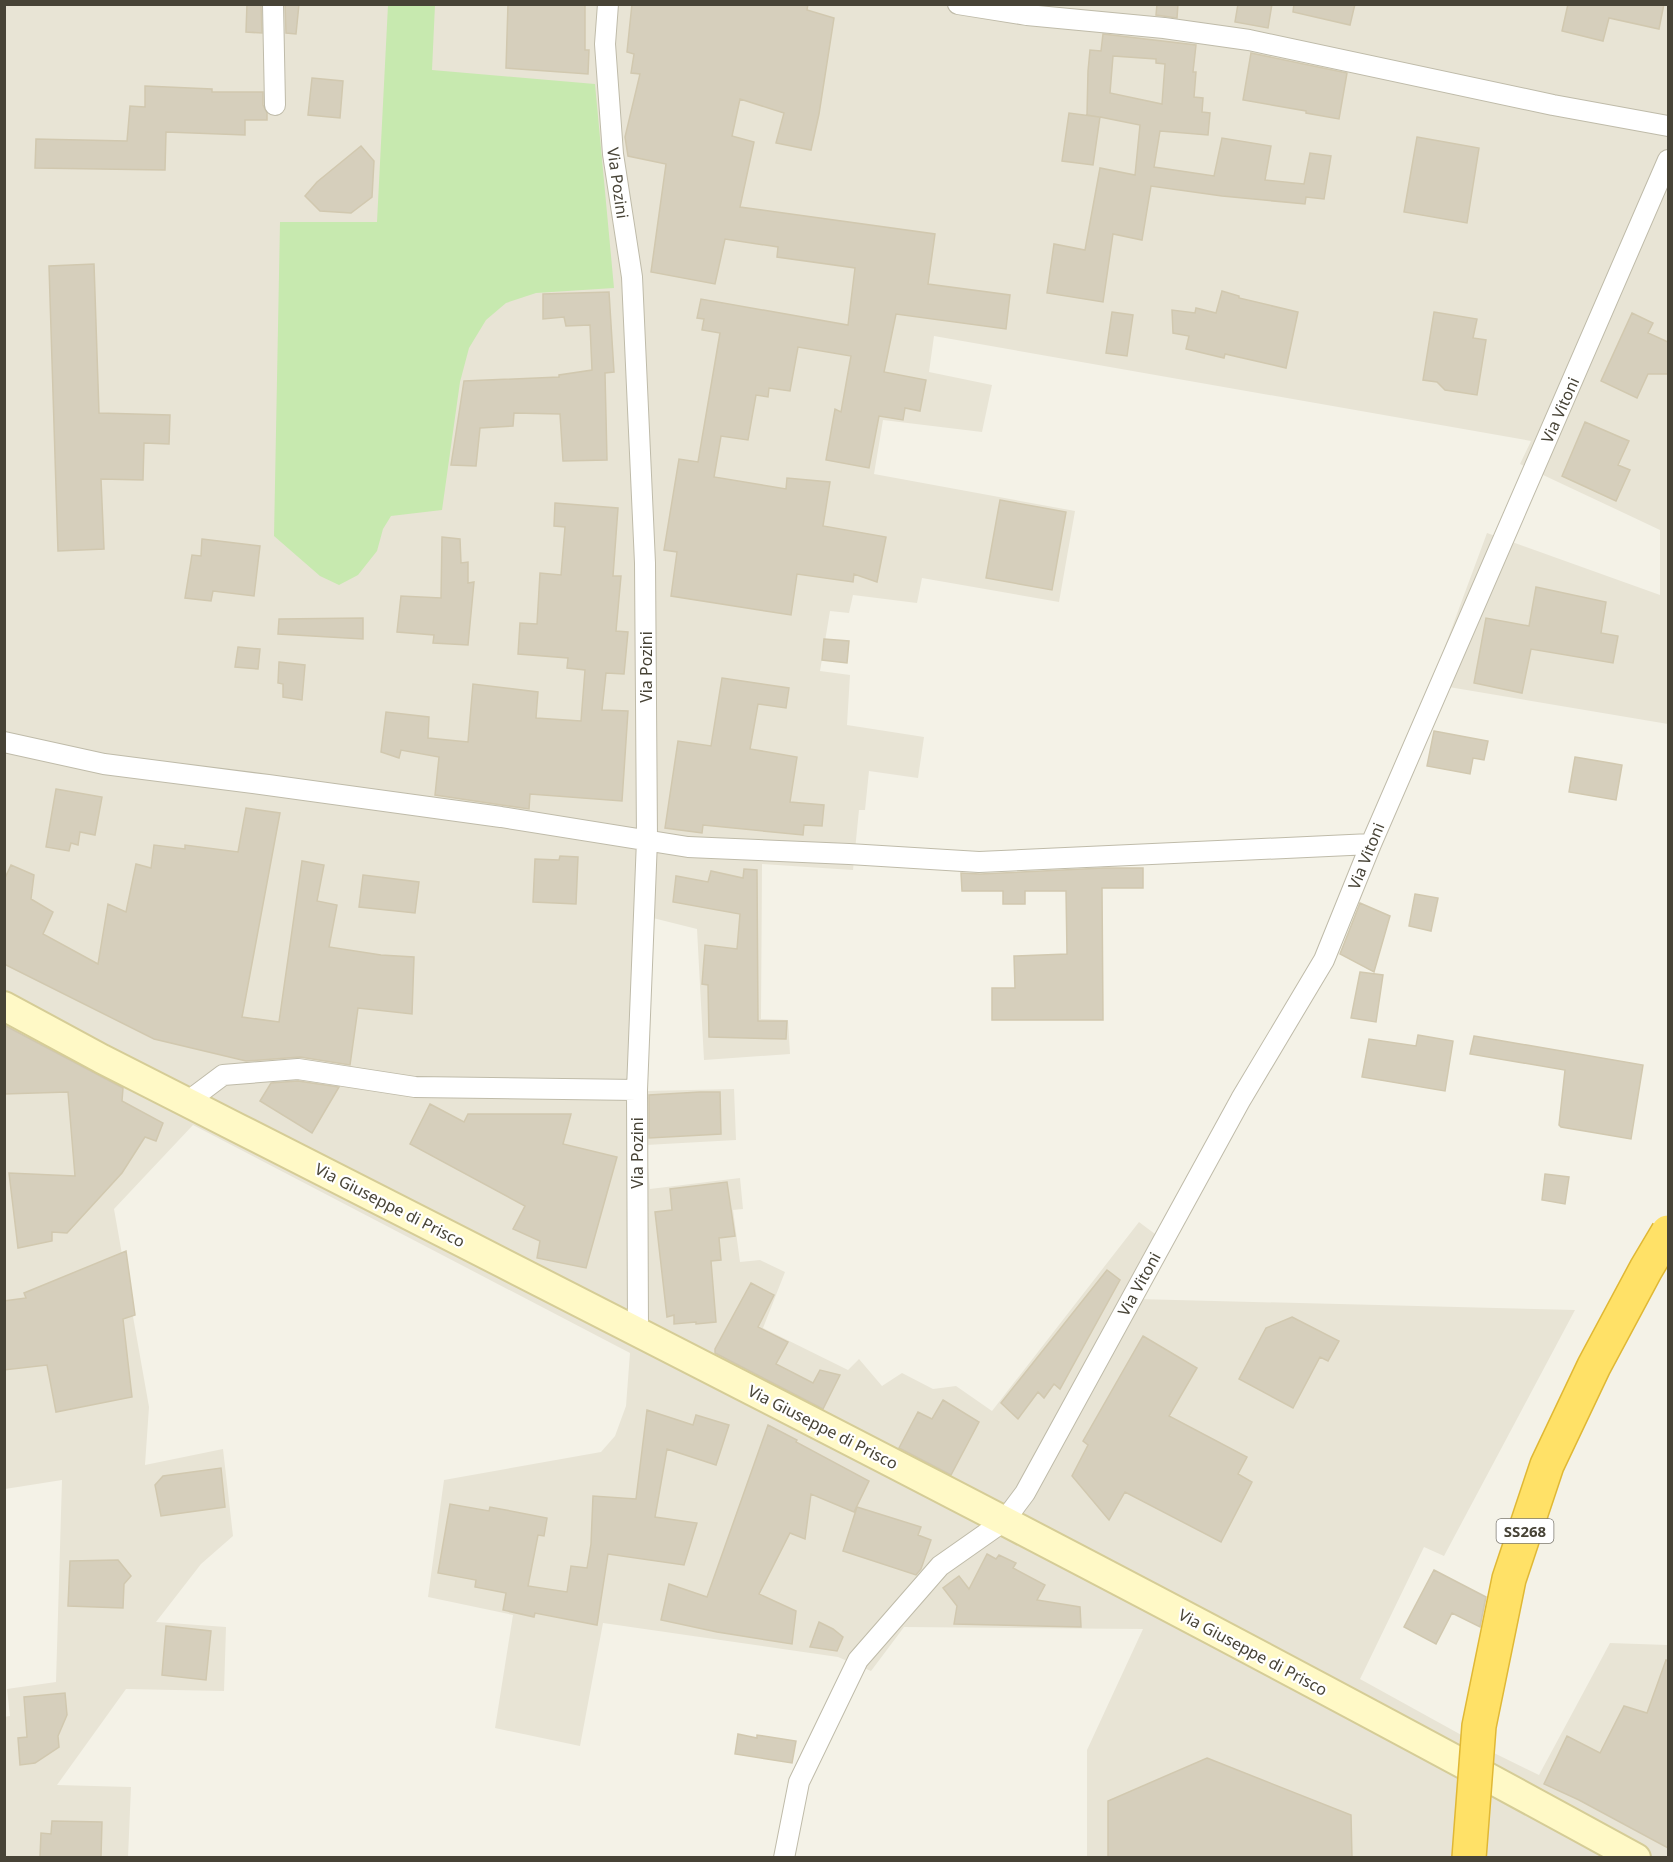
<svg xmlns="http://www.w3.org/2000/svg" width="1673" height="1862" font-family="'Noto Sans',sans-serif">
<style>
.residential{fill:#e8e4d5}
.green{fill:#c7e9af}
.building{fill:#d6cfbc;stroke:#d1c8af;stroke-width:1.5;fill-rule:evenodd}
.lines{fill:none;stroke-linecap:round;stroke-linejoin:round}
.street-casing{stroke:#bfbba9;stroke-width:22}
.secondary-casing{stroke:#d5cc96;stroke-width:32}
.street{stroke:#fff;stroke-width:20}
.secondary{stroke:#fff9c6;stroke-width:28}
.highway-bridge-casing{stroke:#e0b835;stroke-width:36;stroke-linecap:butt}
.highway-bridge{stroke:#ffe167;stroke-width:33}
.labels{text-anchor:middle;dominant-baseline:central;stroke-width:4.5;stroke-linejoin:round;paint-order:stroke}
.shield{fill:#fff;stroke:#7e7b72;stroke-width:1.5}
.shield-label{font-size:15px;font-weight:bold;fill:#474336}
.street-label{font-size:16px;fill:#474336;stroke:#fff}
</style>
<rect width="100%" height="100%" fill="#f4f2e7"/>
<!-- residential -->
<path class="residential" d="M 5,5 L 1668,5 L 1668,724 L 1431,684 L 1487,533 L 1660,595 L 1660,530 L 1520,464 L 1531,441 L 934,336 L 929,372 L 992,385 L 982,432 L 883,420 L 874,474 L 1075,511 L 1059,602 L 922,578 L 917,603 L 853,595 L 849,613 L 830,611 L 820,671 L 850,675 L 847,725 L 924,737 L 918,778 L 869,771 L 865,810 L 859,810 L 853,870 L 762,864 L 761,1019 L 788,1020 L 790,1054 L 704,1060 L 697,929 L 653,918 L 647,1091 L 734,1089 L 736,1140 L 646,1145 L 650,1189 L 740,1178 L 743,1209 L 733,1210 L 740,1262 L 760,1260 L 785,1272 L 763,1328 L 848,1370 L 859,1359 L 882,1386 L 902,1373 L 933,1389 L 956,1386 L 992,1411 L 1139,1222 L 1167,1243 L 1137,1299 L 1575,1310 L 1444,1556 L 1424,1547 L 1360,1679 L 1494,1753 L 1539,1775 L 1610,1643 L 1667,1645 L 1668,1640 L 1668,1857 L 1087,1857 L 1087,1750 L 1143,1629 L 904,1627 L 871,1671 L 838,1657 L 603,1623 L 580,1746 L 495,1728 L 513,1615 L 428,1597 L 444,1480 L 601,1452 L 615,1436 L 626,1406 L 630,1353 L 193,1125 L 114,1209 L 149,1407 L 145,1465 L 223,1449 L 233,1536 L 201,1564 L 156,1622 L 226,1627 L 224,1691 L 126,1689 L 57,1785 L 131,1787 L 128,1857 L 5,1857 L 4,1717 L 10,1716 L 7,1689 L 56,1682 L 62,1480 L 5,1489 Z"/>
<!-- green -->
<path class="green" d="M 388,5 L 435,5 L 432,70 L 595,84 L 614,288 L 536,293 L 506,303 L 486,320 L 469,348 L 460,382 L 442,510 L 391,516 L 383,529 L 377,551 L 358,575 L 339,585 L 320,576 L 274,536 L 280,222 L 377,222 Z"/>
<!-- building -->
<path class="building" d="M 247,4 L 261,4 L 262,33 L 246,32 Z
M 285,4 L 299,4 L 296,34 L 286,33 Z
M 508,4 L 585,4 L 585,50 L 589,50 L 588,74 L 506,68 Z
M 632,4 L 808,4 L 807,10 L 834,18 L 819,114 L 811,150 L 776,143 L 784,113 L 740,99 L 732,136 L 754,142 L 740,207 L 935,234 L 928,284 L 1010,295 L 1006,329 L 896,314 L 884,372 L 926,380 L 920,411 L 905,408 L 903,420 L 879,416 L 869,468 L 826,460 L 835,409 L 841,412 L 851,356 L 798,347 L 790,391 L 769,388 L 768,397 L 756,395 L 748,440 L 721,436 L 714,477 L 786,489 L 787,478 L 830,482 L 823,526 L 886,537 L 877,582 L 854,574 L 853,582 L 797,574 L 791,615 L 671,596 L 677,552 L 664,550 L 679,459 L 698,462 L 720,333 L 702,330 L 704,319 L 697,318 L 701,299 L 848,325 L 855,268 L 777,257 L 778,247 L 725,239 L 715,284 L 651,272 L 666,164 L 628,156 L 625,137 L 640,74 L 631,73 L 634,54 L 627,52 Z
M 1157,4 L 1178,4 L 1177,18 L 1156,15 Z
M 1238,4 L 1272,4 L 1268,28 L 1235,22 Z
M 1294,4 L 1355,4 L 1350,25 L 1293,12 Z
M 1568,4 L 1664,4 L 1659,29 L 1609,18 L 1603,41 L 1562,31 Z
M 1103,34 L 1196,45 L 1193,72 L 1196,72 L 1194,97 L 1203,98 L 1202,112 L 1210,113 L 1208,135 L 1160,131 L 1154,167 L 1214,176 L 1222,138 L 1271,146 L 1265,180 L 1304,184 L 1310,153 L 1331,156 L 1324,199 L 1306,197 L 1305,204 L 1222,196 L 1151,186 L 1142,240 L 1113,234 L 1103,302 L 1047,293 L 1054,244 L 1085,250 L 1100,168 L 1135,175 L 1140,125 L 1100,117 L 1093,165 L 1062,161 L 1069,113 L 1099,117 L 1087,115 L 1088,71 L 1090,50 L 1101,51 ZM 1113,56 L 1156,59 L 1156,63 L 1165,64 L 1162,104 L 1110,93 Z
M 1251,53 L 1347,73 L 1339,119 L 1306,113 L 1306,111 L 1243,100 Z
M 312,78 L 343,81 L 340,118 L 308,115 Z
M 145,86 L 212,89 L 212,92 L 263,92 L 263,105 L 267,113 L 267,120 L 245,120 L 245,135 L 166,132 L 165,170 L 35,168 L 36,139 L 127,141 L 130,106 L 145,107 Z
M 1417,137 L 1479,148 L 1467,223 L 1404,212 Z
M 361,146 L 374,161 L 372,197 L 351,213 L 320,211 L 305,196 L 317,182 Z
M 94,264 L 99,413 L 170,415 L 169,444 L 144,443 L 143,480 L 101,479 L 104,549 L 58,551 L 49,266 Z
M 1222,291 L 1239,296 L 1239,298 L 1298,312 L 1286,368 L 1225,354 L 1224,358 L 1186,349 L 1189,336 L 1173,333 L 1172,310 L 1195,313 L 1196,308 L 1216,313 Z
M 609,292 L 614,372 L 605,373 L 607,460 L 563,461 L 560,414 L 514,413 L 513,426 L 480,428 L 476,466 L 451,465 L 464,381 L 559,377 L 559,375 L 592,370 L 590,325 L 566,326 L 564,317 L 543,319 L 543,294 Z
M 1112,312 L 1133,315 L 1127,356 L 1106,353 Z
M 1434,312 L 1477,319 L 1473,338 L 1486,340 L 1477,395 L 1445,390 L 1437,382 L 1423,380 Z
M 1632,313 L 1653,323 L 1648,333 L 1668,342 L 1668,374 L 1648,374 L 1637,398 L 1601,381 Z
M 1585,422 L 1629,441 L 1618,465 L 1630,470 L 1616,501 L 1562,476 Z
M 1000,500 L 1066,512 L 1052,590 L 986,578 Z
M 555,503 L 618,508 L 613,576 L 621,576 L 616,631 L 628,632 L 624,674 L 606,673 L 602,710 L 628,711 L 622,801 L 530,794 L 529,809 L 435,795 L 439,757 L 401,750 L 399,758 L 381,752 L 386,712 L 429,717 L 428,738 L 468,742 L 473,684 L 538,692 L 536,718 L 581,721 L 585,670 L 567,668 L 568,658 L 518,654 L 520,623 L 537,624 L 540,573 L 561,575 L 565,527 L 554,526 Z
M 442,537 L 460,539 L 461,563 L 468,562 L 468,583 L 474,582 L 468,645 L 433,643 L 434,635 L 397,632 L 401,596 L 441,598 Z
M 202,539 L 260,546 L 254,596 L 213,591 L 211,601 L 185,598 L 192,555 L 201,556 Z
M 1536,587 L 1606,602 L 1601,633 L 1618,636 L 1613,663 L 1531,649 L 1522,693 L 1474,683 L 1486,618 L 1529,626 Z
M 363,618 L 363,639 L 278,634 L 279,619 Z
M 824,639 L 849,641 L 847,663 L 822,660 Z
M 238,647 L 260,649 L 258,669 L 235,667 Z
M 279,662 L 305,665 L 302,700 L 283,697 L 283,684 L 278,683 Z
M 722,678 L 789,688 L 786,708 L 758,704 L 750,749 L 797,757 L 790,802 L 824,805 L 822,826 L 804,825 L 803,835 L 703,825 L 702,833 L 665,828 L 678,741 L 711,746 Z
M 1434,731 L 1488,741 L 1484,760 L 1473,758 L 1470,774 L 1427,766 Z
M 1575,757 L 1622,765 L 1616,800 L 1569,792 Z
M 56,789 L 102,797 L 95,835 L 80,832 L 78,845 L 71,843 L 69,851 L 46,847 Z
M 246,808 L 280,813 L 242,1017 L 279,1022 L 302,861 L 324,865 L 317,901 L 337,905 L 329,947 L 381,955 L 414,957 L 412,1014 L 358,1008 L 350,1065 L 300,1057 L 246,1061 L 154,1039 L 4,964 L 4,880 L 11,865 L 34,875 L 31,899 L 53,912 L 43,934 L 98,964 L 108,904 L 126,912 L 136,864 L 151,868 L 154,845 L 185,849 L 185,845 L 238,852 Z
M 560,856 L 578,857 L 576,904 L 533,902 L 535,859 L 559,860 Z
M 1104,868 L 1143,868 L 1143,888 L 1102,888 L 1103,1020 L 992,1020 L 992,988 L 1015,988 L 1014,956 L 1067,954 L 1066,891 L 1025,891 L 1025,904 L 1003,904 L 1003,891 L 962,891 L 961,873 L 980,874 Z
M 744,869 L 757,870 L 758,1021 L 787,1021 L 786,1039 L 709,1037 L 708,985 L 702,984 L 705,945 L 737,949 L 740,914 L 673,902 L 676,876 L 708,882 L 711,871 L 743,878 Z
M 363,875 L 419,882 L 415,913 L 359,907 Z
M 1415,894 L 1438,898 L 1431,931 L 1409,926 Z
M 1360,903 L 1390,916 L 1374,972 L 1340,954 Z
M 1360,972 L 1383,975 L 1376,1022 L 1351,1018 Z
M 4,1025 L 123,1088 L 122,1101 L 163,1123 L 156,1141 L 145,1137 L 122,1173 L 67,1233 L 52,1232 L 52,1241 L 18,1248 L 9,1173 L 75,1176 L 68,1092 L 4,1094 Z
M 1418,1035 L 1453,1041 L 1445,1091 L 1362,1077 L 1369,1039 L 1416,1046 Z
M 1474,1036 L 1643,1065 L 1631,1139 L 1561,1127 L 1559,1125 L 1565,1070 L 1470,1054 Z
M 298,1081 L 339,1087 L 312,1133 L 260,1101 L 271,1083 Z
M 700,1092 L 720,1092 L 721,1134 L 649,1138 L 649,1095 Z
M 430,1104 L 464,1122 L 468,1114 L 571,1114 L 563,1144 L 617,1157 L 586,1268 L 537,1258 L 540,1241 L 513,1229 L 525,1206 L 410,1144 Z
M 1545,1174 L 1569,1177 L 1565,1204 L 1542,1200 Z
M 727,1182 L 735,1236 L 719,1238 L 721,1260 L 711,1261 L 716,1322 L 696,1324 L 696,1322 L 674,1324 L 674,1315 L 667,1317 L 655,1212 L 672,1210 L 670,1189 Z
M 126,1251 L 135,1315 L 123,1319 L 132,1397 L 56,1412 L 47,1365 L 4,1370 L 4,1301 L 26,1298 L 24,1293 Z
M 1107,1270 L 1120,1280 L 1060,1389 L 1054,1384 L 1044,1398 L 1038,1392 L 1018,1419 L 1001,1403 Z
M 751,1283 L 774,1295 L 758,1327 L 788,1342 L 776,1364 L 813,1383 L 820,1370 L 840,1375 L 823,1409 L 715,1353 L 715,1349 Z
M 1292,1317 L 1339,1341 L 1328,1361 L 1320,1357 L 1293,1408 L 1239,1379 L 1266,1328 Z
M 1143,1336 L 1197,1368 L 1169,1416 L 1247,1457 L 1238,1474 L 1252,1482 L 1221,1542 L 1125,1492 L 1109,1520 L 1072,1476 L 1088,1445 L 1083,1441 Z
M 943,1400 L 979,1422 L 951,1475 L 899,1448 L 918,1412 L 932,1419 Z
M 647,1410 L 693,1425 L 696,1415 L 729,1425 L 716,1465 L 667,1449 L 655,1517 L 697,1523 L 684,1565 L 608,1554 L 597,1625 L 535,1613 L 534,1617 L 503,1610 L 506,1593 L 475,1587 L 476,1580 L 438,1573 L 450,1504 L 489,1511 L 490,1507 L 547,1518 L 544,1536 L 538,1535 L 528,1586 L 567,1592 L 571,1566 L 587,1568 L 591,1544 L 593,1496 L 636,1499 Z
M 768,1425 L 797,1440 L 796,1442 L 869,1481 L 854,1512 L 811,1494 L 805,1539 L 790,1533 L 759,1594 L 796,1611 L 792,1644 L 717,1632 L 661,1620 L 669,1584 L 707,1597 Z
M 221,1468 L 225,1507 L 161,1516 L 155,1485 L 163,1476 Z
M 857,1507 L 921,1527 L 918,1535 L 931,1540 L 921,1569 L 916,1575 L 843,1551 Z
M 987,1554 L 996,1559 L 999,1555 L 1016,1563 L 1013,1568 L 1045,1585 L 1037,1600 L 1080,1607 L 1081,1627 L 954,1624 L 957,1606 L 943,1588 L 959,1576 L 969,1589 Z
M 118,1560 L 131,1576 L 124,1584 L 123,1608 L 68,1606 L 70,1561 Z
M 1434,1570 L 1486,1597 L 1480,1627 L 1452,1613 L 1436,1644 L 1404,1627 Z
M 819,1622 L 833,1629 L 843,1637 L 837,1651 L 810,1647 Z
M 166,1626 L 211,1631 L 206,1680 L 162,1675 Z
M 1666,1660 L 1668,1661 L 1668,1848 L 1579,1800 L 1544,1784 L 1567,1736 L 1600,1753 L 1624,1706 L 1647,1713 Z
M 65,1693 L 67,1715 L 58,1736 L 59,1747 L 35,1763 L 20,1765 L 18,1738 L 27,1737 L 24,1697 Z
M 738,1734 L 757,1738 L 757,1735 L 796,1741 L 792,1763 L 735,1754 Z
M 1207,1758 L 1351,1815 L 1352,1857 L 1108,1857 L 1108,1801 Z
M 52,1821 L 102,1822 L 101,1857 L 40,1857 L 41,1833 L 51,1834 Z"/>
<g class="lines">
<!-- street casing -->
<g class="street-casing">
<path id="street" d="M 273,4 L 275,105
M 608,4 L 605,44 L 613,154 L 632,277 L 645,563 L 647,840 L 637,1090 L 638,1332
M 958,4 L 1027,15 L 1164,28 L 1249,40 L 1553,105 L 1668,126
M 4,742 L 104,764 L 268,785 L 501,817 L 688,847 L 849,854 L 979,862 L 1371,844
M 187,1102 L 223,1075 L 298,1069 L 415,1087 L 637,1090
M 784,1858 L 799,1782 L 858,1660 L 940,1566 L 1004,1521 L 1025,1493 L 1241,1099 L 1324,960 L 1371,844 L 1668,160"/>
</g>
<!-- secondary casing -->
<g class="secondary-casing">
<path id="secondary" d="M 4,1006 L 102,1059 C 615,1320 1130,1580 1636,1858"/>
</g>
<!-- street -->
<use href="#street" class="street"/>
<!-- secondary -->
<use href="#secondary" class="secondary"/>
<!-- highway-bridge casing -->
<g class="highway-bridge-casing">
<path id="highway-bridge" d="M 1469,1858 L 1479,1726 L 1509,1579 L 1547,1465 L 1594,1366 L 1646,1269 L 1668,1232"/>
</g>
<!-- highway-bridge -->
<use href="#highway-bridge" class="highway-bridge"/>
</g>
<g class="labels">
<!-- shield labels -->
<rect class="shield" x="1496.5" y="1519" width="57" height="24" rx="4.5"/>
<g class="shield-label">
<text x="1525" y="1531">SS268</text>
</g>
<!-- street labels -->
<g class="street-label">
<text transform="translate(618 183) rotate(82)">Via Pozini</text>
<text transform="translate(1560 410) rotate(-66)">Via Vitoni</text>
<text transform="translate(646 667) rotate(-90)">Via Pozini</text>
<text transform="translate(1366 856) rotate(-68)">Via Vitoni</text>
<text transform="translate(637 1153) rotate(-90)">Via Pozini</text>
<text transform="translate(390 1205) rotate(27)">Via Giuseppe di Prisco</text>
<text transform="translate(1139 1284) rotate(-61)">Via Vitoni</text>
<text transform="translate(823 1427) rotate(27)">Via Giuseppe di Prisco</text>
<text transform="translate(1253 1652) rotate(28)">Via Giuseppe di Prisco</text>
</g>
</g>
<!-- border -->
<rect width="1673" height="1862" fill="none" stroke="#474336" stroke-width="12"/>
</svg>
